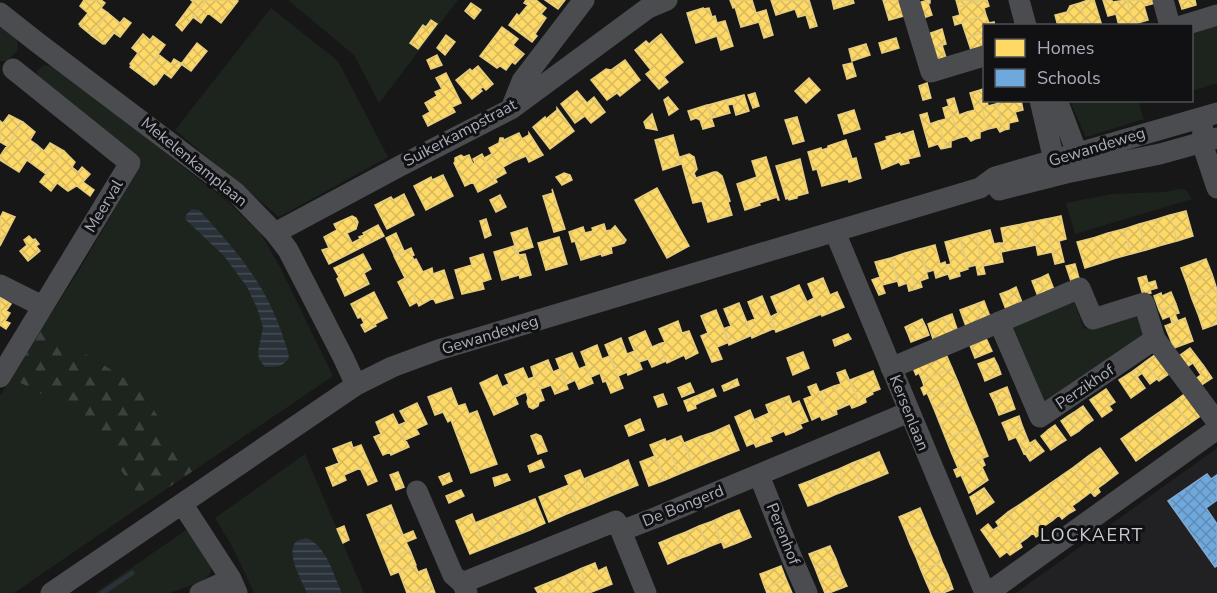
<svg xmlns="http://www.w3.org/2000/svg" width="1217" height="593" font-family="'Nunito Sans',sans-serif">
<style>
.built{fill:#212123}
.green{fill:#1d241e}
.forest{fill:url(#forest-firs)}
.water{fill:url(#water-rules)}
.homes{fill:url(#homes-cross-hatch);stroke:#e5cc7f;stroke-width:1.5}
.schools{fill:url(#schools-cross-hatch);stroke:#80aad1;stroke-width:1.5}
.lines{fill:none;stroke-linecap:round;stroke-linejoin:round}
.stream{stroke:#2a3239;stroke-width:5}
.minor{stroke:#4b4c50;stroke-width:21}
.labels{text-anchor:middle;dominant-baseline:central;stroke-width:6;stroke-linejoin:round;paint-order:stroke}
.street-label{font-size:16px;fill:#a8adb8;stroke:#111113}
.neighbourhood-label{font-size:18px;letter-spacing:1.5px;fill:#c9ccd4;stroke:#111113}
</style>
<defs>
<pattern id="forest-firs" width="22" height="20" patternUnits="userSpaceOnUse" patternTransform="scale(1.5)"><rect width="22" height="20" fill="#1d241e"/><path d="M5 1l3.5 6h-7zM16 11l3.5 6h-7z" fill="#3b413d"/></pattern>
<pattern id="water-rules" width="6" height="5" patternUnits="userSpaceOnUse" patternTransform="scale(1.5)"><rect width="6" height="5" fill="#2a3239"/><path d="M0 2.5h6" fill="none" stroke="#464d54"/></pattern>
<pattern id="homes-cross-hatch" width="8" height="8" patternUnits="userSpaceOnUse" patternTransform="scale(1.5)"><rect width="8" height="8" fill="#ffd966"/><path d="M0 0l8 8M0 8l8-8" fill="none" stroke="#d6b85d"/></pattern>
<pattern id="schools-cross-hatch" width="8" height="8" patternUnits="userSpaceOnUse" patternTransform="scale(1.5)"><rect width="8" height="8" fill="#6fa8dc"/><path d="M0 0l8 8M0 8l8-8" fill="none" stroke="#608bb3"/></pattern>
</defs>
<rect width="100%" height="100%" fill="#171717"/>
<!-- built -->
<path class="built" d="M 1217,448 L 1217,593 L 1016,593 Z"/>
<!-- green -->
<path class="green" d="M 290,0 L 458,0 L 379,103 L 354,55 L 289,1 Z
M 271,8 L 338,61 L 388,157 L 279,217 L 175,130 Z
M 1217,21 L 1217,83 L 1192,91 L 1192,29 Z
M 0,24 L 17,36 L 18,50 L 7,61 L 0,61 Z
M 44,65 L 57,68 L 228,202 L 261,234 L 279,265 L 333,376 L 196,469 L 135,384 L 42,328 L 78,272 L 142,163 L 40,83 L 37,71 Z
M 1070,101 L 1138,101 L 1144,119 L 1086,137 Z
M 1179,189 C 1188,189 1188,193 1192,199 L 1075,234 L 1066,203 L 1112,194 L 1165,192 Z
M 1072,296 L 1084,329 L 1138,313 L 1145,334 L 1039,409 L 1004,326 Z
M 11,378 L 84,416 L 144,504 L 14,593 L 0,593 L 0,396 Z
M 305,454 L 364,593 L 342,593 L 323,550 L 292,556 L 307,593 L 254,593 L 232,546 L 215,518 Z
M 186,530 L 207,555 L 212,567 L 209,575 L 202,581 L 170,593 L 95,593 Z"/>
<!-- forest -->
<path class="forest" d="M 42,328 L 135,384 L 196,469 L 144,504 L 84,416 L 11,378 Z"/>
<!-- water -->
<path class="water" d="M 192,209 L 199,210 C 234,248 264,282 281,331 C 284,340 288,349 289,358 C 283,367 276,367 265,367 L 259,359 L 258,352 L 263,327 L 257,308 L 247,287 L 224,256 L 185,219 L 186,215 Z
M 307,538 C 327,547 333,574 342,593 L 307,593 C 302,581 284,551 297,541 C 300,539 304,539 307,538 Z"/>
<!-- homes -->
<path class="homes" d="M 84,0 L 101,0 L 105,3 L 101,8 L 108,13 L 91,35 L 80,26 L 81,25 L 79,24 L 88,13 L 80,6 Z
M 191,0 L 207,0 L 182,31 L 176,25 L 193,2 Z
M 207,0 L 237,0 L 238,1 L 221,23 L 208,13 L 201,23 L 193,17 Z
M 526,0 L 536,0 L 546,8 L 541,14 L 546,18 L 535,34 L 537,36 L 532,42 L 509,25 L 517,14 L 519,16 L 528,5 L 524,3 Z
M 545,0 L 565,0 L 558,9 Z
M 730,0 L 752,0 L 756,13 L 766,10 L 773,35 L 764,38 L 759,22 L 741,27 L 735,7 L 733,8 Z
M 771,0 L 809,0 L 817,26 L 810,28 L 806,15 L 798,17 L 795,9 L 776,15 Z
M 832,0 L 853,0 L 854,3 L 834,9 Z
M 883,0 L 899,0 L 904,16 L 889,20 Z
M 928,0 L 930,0 L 930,3 L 928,3 L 932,15 L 923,18 L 918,3 Z
M 956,0 L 983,0 L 958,7 Z
M 983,0 L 987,0 L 989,6 L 984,8 L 986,15 L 955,25 L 953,17 L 960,15 L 958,7 Z
M 1088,0 L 1094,0 L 1102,26 L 1087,26 L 1080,3 Z
M 1103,0 L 1112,0 L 1112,2 L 1127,0 L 1134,24 L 1129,26 L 1119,26 L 1116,14 L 1108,16 Z
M 1127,0 L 1158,0 L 1159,2 L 1144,6 L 1148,20 L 1134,24 Z
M 1179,0 L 1195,0 L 1196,5 L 1182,9 Z
M 471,3 L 481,10 L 474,19 L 465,11 Z
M 1080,3 L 1087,26 L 1058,26 L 1055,15 L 1067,12 L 1070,6 Z
M 703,8 L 703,9 L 709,8 L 712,17 L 715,16 L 717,23 L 725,21 L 733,46 L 721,50 L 717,36 L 696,43 L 687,13 Z
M 108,13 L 120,23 L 124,18 L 131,23 L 120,37 L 114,33 L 105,44 L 104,43 L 103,44 L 91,35 Z
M 986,15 L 989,23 L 994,22 L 995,26 L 984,26 L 984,32 L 967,38 L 962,23 Z
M 431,20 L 437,24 L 418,49 L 410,43 L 423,25 L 426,27 Z
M 502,27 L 518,39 L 513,45 L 524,54 L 515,64 L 512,62 L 506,70 L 500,66 L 497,68 L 480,56 Z
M 942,29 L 946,44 L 932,48 L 928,34 Z
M 984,32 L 984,49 L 972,53 L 967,38 Z
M 143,34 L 150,40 L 153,36 L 165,45 L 142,76 L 130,67 L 131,65 L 130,64 L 138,53 L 132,48 Z
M 661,34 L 683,62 L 664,77 L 668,82 L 659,89 L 646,74 L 651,70 L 635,50 L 646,41 L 649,44 Z
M 446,35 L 455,42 L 445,55 L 437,48 Z
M 896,38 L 899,48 L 882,53 L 879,43 Z
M 197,43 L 207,51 L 191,71 L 181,64 Z
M 866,44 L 870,55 L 852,61 L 849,49 Z
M 946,44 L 942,45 L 947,61 L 937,64 L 932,48 Z
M 158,54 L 171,64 L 174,59 L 182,64 L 171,78 L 164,73 L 156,84 L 155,83 L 154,85 L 142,76 Z
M 437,55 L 442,65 L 431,69 L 427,60 Z
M 625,60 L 640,80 L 620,96 L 617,93 L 607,100 L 591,80 L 606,69 L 611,70 Z
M 852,63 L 856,76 L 847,79 L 843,65 Z
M 478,66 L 493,84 L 486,90 L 483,87 L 480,89 L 482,91 L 472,99 L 456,80 L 470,69 L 472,71 Z
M 446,73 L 461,103 L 452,107 L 455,112 L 428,126 L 423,116 L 430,112 L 425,103 L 437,96 L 435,92 L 442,89 L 436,78 Z
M 809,78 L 820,90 L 806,103 L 795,91 Z
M 927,83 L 931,98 L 923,100 L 919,86 Z
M 983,89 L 984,100 L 987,100 L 988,106 L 996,104 L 1004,130 L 1000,132 L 997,127 L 988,129 L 977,91 Z
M 577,91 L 587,103 L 594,97 L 605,112 L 591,123 L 585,116 L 575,123 L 561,104 Z
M 977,91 L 988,129 L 980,132 L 980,138 L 975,139 L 967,112 L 975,110 L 970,93 Z
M 755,93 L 759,106 L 753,108 L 748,95 Z
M 744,95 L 749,111 L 736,115 L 733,104 L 728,105 L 726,100 Z
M 668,97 L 678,109 L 669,115 L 664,100 Z
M 954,98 L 959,115 L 967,112 L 975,139 L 971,141 L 967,136 L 959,138 L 947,100 Z
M 726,100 L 730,113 L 712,118 L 708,105 Z
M 996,100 L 1021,100 L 1023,110 L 1015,112 L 1018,121 L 1009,123 L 1009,129 L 1004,130 Z
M 707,105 L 714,126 L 703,129 L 700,120 L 696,118 L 691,120 L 688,111 Z
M 949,106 L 959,138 L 951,141 L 951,147 L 946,148 L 938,121 L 946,119 L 943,108 Z
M 557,108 L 574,131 L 550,149 L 533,127 L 545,117 L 546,119 L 557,110 Z
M 854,110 L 860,129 L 844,134 L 838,115 Z
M 927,113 L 930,124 L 938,121 L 946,148 L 941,149 L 938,144 L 929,147 L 920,115 Z
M 652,114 L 657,130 L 646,128 L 644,122 Z
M 9,115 L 23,122 L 7,146 L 0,142 L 0,121 L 3,123 Z
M 797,117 L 804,141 L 793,144 L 785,120 Z
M 23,122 L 35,132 L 30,140 L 37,145 L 19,172 L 0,160 L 0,156 Z
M 913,131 L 920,156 L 908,159 L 909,163 L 901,165 L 899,162 L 882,169 L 875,144 L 887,140 L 886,137 L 900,133 L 900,135 Z
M 519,133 L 522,139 L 529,135 L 529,133 L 543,155 L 529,162 L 526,156 L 514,161 L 504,140 Z
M 673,135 L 681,164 L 663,170 L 655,140 Z
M 500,138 L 503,138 L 514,161 L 503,167 L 506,173 L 495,179 L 484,158 L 492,154 L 489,148 L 499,143 Z
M 846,140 L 852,159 L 856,158 L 861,178 L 849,182 L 848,179 L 822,186 L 817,169 L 813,170 L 808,152 L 821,148 L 822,150 L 828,148 L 828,146 Z
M 50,143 L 64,151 L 46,174 L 27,160 L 37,145 L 44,151 Z
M 64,151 L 75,162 L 72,167 L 78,172 L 82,167 L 90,174 L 83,182 L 68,191 L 57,183 L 51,191 L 40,182 Z
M 482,154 L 497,182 L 478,192 L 473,182 L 465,186 L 454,163 L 455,162 L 455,158 L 461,155 L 464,157 L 469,155 L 473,164 L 475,163 L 473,159 Z
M 689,154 L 694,157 L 697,169 L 694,173 L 696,178 L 714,172 L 717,172 L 722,176 L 730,201 L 728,202 L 732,215 L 708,222 L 702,201 L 693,203 L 680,157 Z
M 766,157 L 779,200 L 778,200 L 777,197 L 759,203 L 760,205 L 745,210 L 737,184 L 757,177 L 752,161 Z
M 800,159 L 808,193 L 797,196 L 797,198 L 789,200 L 788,198 L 786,199 L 776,166 Z
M 564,173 L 570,175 L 572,180 L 562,185 L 556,177 Z
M 443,175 L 453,196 L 426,210 L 414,186 L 431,177 L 432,180 Z
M 83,182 L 94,190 L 90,196 L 77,186 Z
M 657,188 L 689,246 L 667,258 L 635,200 Z
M 552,189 L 565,229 L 554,232 L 543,196 L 553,193 Z
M 404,194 L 414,215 L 387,229 L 375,205 L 391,197 L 393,200 Z
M 500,195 L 506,207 L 496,212 L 490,200 Z
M 1186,211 L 1193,236 L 1177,241 L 1170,215 Z
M 3,212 L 15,217 L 0,246 L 0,218 Z
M 1170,215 L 1177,241 L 1162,245 L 1154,220 Z
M 352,216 L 356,218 L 358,222 L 356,229 L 347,233 L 352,243 L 360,239 L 359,237 L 364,235 L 363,233 L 378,225 L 384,236 L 329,264 L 322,250 L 329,248 L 324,237 L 337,230 L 334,224 Z
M 1061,216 L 1066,239 L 1059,241 L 1064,262 L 1055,264 L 1046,219 Z
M 486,219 L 491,235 L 485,238 L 480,221 Z
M 1046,219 L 1051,242 L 1055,264 L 1052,252 L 1038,255 L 1036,245 L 1031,222 Z
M 1154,220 L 1162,245 L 1146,250 L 1139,224 Z
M 1031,222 L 1036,245 L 1021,248 L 1017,225 Z
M 604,224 L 606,231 L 611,230 L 615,226 L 626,240 L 624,243 L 611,247 L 612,253 L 602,256 L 601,254 L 581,260 L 575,241 L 572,242 L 569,232 L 583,227 L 585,233 L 593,231 L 592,228 Z
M 1139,224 L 1146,250 L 1131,254 L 1124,229 Z
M 1017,225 L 1021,248 L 1001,252 L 999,243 L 1004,243 L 1001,228 Z
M 527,228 L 533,247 L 517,252 L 511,233 Z
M 1124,229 L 1131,254 L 1116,258 L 1108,233 Z
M 990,230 L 994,244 L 999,243 L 1003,262 L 983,266 L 984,270 L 975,234 Z
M 396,233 L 404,251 L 394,255 L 386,238 Z
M 1108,233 L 1116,258 L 1101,263 L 1093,238 Z
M 975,234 L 985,274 L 978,275 L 976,265 L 968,267 L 960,238 Z
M 29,236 L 33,240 L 35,239 L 39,244 L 36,246 L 40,251 L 28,261 L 20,251 L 27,245 L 24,240 Z
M 559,237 L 567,264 L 546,270 L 538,243 Z
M 960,238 L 968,269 L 959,272 L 960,276 L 950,279 L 946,265 L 951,264 L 945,242 Z
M 1093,238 L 1101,263 L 1085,268 L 1077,242 Z
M 935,245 L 940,264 L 945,262 L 950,279 L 948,274 L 936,278 L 934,270 L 927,272 L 920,249 Z
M 514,246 L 516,252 L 518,252 L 519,255 L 525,254 L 531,275 L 520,278 L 519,275 L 502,280 L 494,252 Z
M 411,248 L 414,255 L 412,256 L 414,260 L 416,259 L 423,272 L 432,268 L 433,274 L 444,270 L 453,298 L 436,303 L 433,298 L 419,306 L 394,256 Z
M 920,249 L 928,278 L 920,281 L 922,287 L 916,289 L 905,253 Z
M 905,253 L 916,289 L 909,291 L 907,283 L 899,286 L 891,258 Z
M 363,254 L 371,269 L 364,273 L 369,284 L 345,296 L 337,279 L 339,277 L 334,268 Z
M 483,254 L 491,279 L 482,282 L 484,289 L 462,294 L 455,270 L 472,265 L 470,258 Z
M 891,258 L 898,281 L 882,285 L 885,293 L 879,295 L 872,280 L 880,277 L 875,262 Z
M 1206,259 L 1212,274 L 1187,284 L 1181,268 Z
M 1075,264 L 1080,282 L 1072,284 L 1066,266 Z
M 1048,274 L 1055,292 L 1048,295 L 1040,278 Z
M 1212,274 L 1217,290 L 1192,299 L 1187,284 Z
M 1146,276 L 1148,283 L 1155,281 L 1157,288 L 1150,290 L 1151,293 L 1143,295 L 1138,278 Z
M 405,278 L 417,302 L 410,306 L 398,282 Z
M 823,278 L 830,295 L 837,292 L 844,307 L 822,316 L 808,284 Z
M 1040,278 L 1048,295 L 1039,299 L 1032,281 Z
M 808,284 L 821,314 L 799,323 L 786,291 L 799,285 L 807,302 L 814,298 Z
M 1016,287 L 1023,305 L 1015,309 L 1008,291 Z
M 1217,290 L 1217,307 L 1198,314 L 1192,299 Z
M 786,291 L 799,323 L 776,332 L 770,317 L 778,313 L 771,297 Z
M 1008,291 L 1015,309 L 1007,312 L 1000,294 Z
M 374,292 L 387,318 L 375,324 L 376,326 L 365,332 L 361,325 L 364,323 L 361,317 L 358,318 L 351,304 Z
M 1171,292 L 1176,304 L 1159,310 L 1154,296 L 1161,293 L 1162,296 Z
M 762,296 L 775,328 L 752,338 L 747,322 L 755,319 L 748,302 Z
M 0,297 L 11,304 L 6,311 L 10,313 L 5,321 L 10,323 L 6,329 L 0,325 Z
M 984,301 L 991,319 L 983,322 L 976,304 Z
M 739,303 L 752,335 L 729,345 L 723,329 L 731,326 L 724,309 Z
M 976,304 L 983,322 L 967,329 L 960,310 Z
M 1176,304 L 1179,313 L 1175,314 L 1178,321 L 1172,323 L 1170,316 L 1163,319 L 1159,310 Z
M 1217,307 L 1217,324 L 1203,329 L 1198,314 Z
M 716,310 L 729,342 L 717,347 L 722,359 L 712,362 L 701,336 L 708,333 L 701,316 Z
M 952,314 L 958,332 L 951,335 L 944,317 Z
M 944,317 L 951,335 L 934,342 L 928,324 Z
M 1185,318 L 1193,341 L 1174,348 L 1165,326 Z
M 922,319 L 926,327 L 908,334 L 905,327 Z
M 678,321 L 682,333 L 689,331 L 698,353 L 686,359 L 684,355 L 667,363 L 659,344 L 665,342 L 659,329 Z
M 926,327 L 929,335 L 911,342 L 908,334 Z
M 645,331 L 652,347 L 659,344 L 666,361 L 652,367 L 648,359 L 639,362 L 629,338 Z
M 848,334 L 851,339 L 835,346 L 833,340 Z
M 985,336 L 992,351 L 975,358 L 969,343 Z
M 621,338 L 627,354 L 635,351 L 629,338 L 642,369 L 628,375 L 627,372 L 618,376 L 605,345 Z
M 597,345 L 602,359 L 610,356 L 623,388 L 611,393 L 606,381 L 603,382 L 600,373 L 591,377 L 581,352 Z
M 1190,348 L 1203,365 L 1197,369 L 1193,363 L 1187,367 L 1179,356 Z
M 803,352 L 809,368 L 793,375 L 787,358 Z
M 945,352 L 952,368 L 922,380 L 919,373 L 916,375 L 913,368 Z
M 1159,352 L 1173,371 L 1159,381 L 1145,362 Z
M 572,353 L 579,369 L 586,366 L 593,383 L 579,389 L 575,380 L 567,384 L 556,359 Z
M 994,358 L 998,366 L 982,373 L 978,364 Z
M 556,359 L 568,389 L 555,394 L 551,385 L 540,389 L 544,400 L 531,367 L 548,360 L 553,372 L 560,369 Z
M 1145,362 L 1159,381 L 1157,379 L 1150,384 L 1142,373 L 1137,377 L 1133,371 Z
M 1203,365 L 1212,378 L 1200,386 L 1195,379 L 1201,375 L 1197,369 Z
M 998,366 L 1001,374 L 985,381 L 982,373 Z
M 531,367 L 544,400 L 539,402 L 538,406 L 533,409 L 529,407 L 527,402 L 528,398 L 526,392 L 515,397 L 518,404 L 505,375 L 523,368 L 528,379 L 534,377 Z
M 952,368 L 958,382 L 928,395 L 927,393 L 924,395 L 921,388 L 924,386 L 922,380 Z
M 845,370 L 860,405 L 852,408 L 850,404 L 843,407 L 834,386 L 841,384 L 837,373 Z
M 873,371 L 880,389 L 872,392 L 873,394 L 865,398 L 866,402 L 860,405 L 850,380 Z
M 1133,371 L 1145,388 L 1131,398 L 1119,380 Z
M 497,375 L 502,387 L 509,384 L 518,404 L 494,415 L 480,383 Z
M 737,379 L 739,385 L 724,391 L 722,386 Z
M 958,382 L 964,397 L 934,409 L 928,395 Z
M 690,383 L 694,392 L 682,397 L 678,388 Z
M 816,384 L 830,417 L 822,420 L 820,416 L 812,420 L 804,399 L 812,396 L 808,387 Z
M 834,386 L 843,407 L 836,410 L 837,414 L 830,417 L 820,392 Z
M 1007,387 L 1010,395 L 994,402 L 990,394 Z
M 451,388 L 458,406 L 465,404 L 469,414 L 477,411 L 497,464 L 471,473 L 451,420 L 448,422 L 443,412 L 435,415 L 428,397 Z
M 713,389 L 716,396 L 701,402 L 699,395 Z
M 1106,389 L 1115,402 L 1109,406 L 1112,410 L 1102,417 L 1090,400 Z
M 1187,392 L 1203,414 L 1189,424 L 1174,402 Z
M 663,394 L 667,404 L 658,407 L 654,397 Z
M 699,395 L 701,402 L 695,405 L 696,408 L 688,411 L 684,401 Z
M 1010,395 L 1015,409 L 999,415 L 994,402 Z
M 789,396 L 792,404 L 799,401 L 808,421 L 800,424 L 802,428 L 794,432 L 781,399 Z
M 964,397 L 970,412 L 940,424 L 934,409 Z
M 781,399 L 794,432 L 786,435 L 784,431 L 777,434 L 766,405 Z
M 1174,402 L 1189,424 L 1176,433 L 1161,411 Z
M 417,403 L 427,424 L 416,429 L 419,434 L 405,440 L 399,425 L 406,422 L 400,411 Z
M 1083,406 L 1093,420 L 1086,425 L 1076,411 Z
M 750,410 L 764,444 L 756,447 L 754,443 L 747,446 L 735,417 Z
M 1076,411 L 1086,425 L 1079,431 L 1068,416 Z
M 1161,411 L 1176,433 L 1163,442 L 1148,420 Z
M 970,412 L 976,426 L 946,439 L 940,424 Z
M 769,413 L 777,434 L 770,437 L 772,441 L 764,444 L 754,420 Z
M 393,414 L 409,447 L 391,455 L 390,452 L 383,455 L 374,437 L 381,434 L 376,422 Z
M 1019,416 L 1022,425 L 1006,432 L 1002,423 Z
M 1068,416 L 1079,431 L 1071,436 L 1061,421 Z
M 640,419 L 644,430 L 629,436 L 625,426 Z
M 1148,420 L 1163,442 L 1150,451 L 1135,429 Z
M 729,425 L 739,450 L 724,456 L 714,432 Z
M 1022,425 L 1028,440 L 1019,443 L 1016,437 L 1009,440 L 1006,432 Z
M 1055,425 L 1066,440 L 1058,445 L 1048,430 Z
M 976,426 L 982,441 L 952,454 L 946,439 Z
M 1135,429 L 1150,451 L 1136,461 L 1121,439 Z
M 1048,430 L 1058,445 L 1051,450 L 1041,436 Z
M 714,432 L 724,456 L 709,462 L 699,437 Z
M 536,434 L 541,436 L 547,451 L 538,454 L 531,436 Z
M 681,436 L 694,468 L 679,474 L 666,442 Z
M 699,437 L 709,462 L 694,468 L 684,443 Z
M 665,439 L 679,474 L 665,480 L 650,445 Z
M 1028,440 L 1032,449 L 1024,454 L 1019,443 Z
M 1035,440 L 1044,451 L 1030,461 L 1025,453 L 1032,449 L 1030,443 Z
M 982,441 L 988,456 L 958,468 L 952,454 Z
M 351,442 L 353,448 L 361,445 L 377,481 L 368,485 L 360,468 L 344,475 L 346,480 L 333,486 L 326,468 L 339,463 L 333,449 Z
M 1100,448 L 1118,473 L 1105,483 L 1087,457 Z
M 879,452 L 888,473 L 874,479 L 865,458 Z
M 655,456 L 665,480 L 649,486 L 640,462 Z
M 1087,457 L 1105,483 L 1098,488 L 1100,492 L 1095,496 L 1074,467 Z
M 865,458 L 874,479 L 861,484 L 852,463 Z
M 982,458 L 985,465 L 982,467 L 988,480 L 969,493 L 961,475 L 957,477 L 954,470 Z
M 541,460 L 544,467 L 530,472 L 528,466 Z
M 628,460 L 638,485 L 623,491 L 613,467 Z
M 852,463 L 861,484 L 847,490 L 839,469 Z
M 613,467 L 623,491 L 608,497 L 598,473 Z
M 1074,467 L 1095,496 L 1094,496 L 1091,492 L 1079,501 L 1061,476 Z
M 839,469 L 847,490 L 834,495 L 826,474 Z
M 580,470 L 594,503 L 579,509 L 565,476 Z
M 398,472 L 404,487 L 396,490 L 390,475 Z
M 449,473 L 452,481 L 443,485 L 439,477 Z
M 598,473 L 608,497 L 594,503 L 584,479 Z
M 507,474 L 510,480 L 495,486 L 493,478 Z
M 826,474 L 834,495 L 821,501 L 812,480 Z
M 1061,476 L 1079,501 L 1072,506 L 1075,510 L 1068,514 L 1048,485 Z
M 812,480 L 821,501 L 808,506 L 799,485 Z
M 569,485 L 579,509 L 564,515 L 554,491 Z
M 1048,485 L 1068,514 L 1062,519 L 1059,515 L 1053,520 L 1035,494 Z
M 984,488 L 989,495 L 974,506 L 970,497 Z
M 461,490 L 464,496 L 449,503 L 446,496 Z
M 554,491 L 564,515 L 549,522 L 539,497 Z
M 1035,494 L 1053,520 L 1040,529 L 1042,533 L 1022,503 Z
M 989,495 L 994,502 L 977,514 L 974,506 Z
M 535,499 L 545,523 L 530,530 L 520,505 Z
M 1022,503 L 1042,533 L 1036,537 L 1033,533 L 1027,538 L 1008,512 Z
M 391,505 L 397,520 L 373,530 L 367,515 Z
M 520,505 L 530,530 L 515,536 L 505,511 Z
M 920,508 L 926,522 L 905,531 L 899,517 Z
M 739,510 L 751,537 L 737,543 L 726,515 Z
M 505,511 L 515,536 L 500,542 L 490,517 Z
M 1008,512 L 1027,538 L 1020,543 L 1022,547 L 1016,551 L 996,522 Z
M 472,514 L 485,548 L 470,554 L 456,521 Z
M 726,515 L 737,543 L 724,548 L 713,521 Z
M 490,517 L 500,542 L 485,548 L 475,523 Z
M 397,520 L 403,535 L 379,545 L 373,530 Z
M 713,521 L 721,542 L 708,547 L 699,526 Z
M 926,522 L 931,535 L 910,544 L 905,531 Z
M 988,524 L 993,530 L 999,526 L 1016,551 L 1010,555 L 1007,552 L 1000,557 L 981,530 Z
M 344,526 L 349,540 L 343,543 L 337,529 Z
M 699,526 L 708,547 L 695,553 L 686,532 Z
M 413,531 L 416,538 L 406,542 L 410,550 L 385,560 L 379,545 Z
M 686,532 L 695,553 L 681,558 L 673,537 Z
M 931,535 L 937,548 L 916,557 L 910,544 Z
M 673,537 L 681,558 L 668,564 L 659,543 Z
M 830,546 L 836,559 L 815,568 L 809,554 Z
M 937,548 L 942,562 L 921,570 L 916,557 Z
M 410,550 L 416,565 L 391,575 L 385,560 Z
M 836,559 L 841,573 L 820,581 L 815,568 Z
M 942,562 L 948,575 L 927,584 L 921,570 Z
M 595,563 L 598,571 L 606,567 L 612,584 L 589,593 L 580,569 Z
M 415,565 L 418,572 L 426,569 L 432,585 L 411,593 L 407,593 L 399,572 Z
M 781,566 L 786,579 L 765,588 L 760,574 Z
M 580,569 L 589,593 L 572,593 L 565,576 Z
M 841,573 L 847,586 L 829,593 L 825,593 L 820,581 Z
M 948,575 L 953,589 L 943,593 L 931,593 L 927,584 Z
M 565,576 L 572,593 L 555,593 L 550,582 Z
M 786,579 L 792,593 L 767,593 L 765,588 Z
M 550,582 L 555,593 L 538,593 L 535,588 Z
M 432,585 L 435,593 L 411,593 Z"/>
<!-- schools -->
<path class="schools" d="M 1207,474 L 1211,479 L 1217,475 L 1217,500 L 1206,508 L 1217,524 L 1217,566 L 1215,567 L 1168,501 Z"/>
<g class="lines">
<!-- stream -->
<path class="stream" d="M 102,593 L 132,573"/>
<!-- minor -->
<path class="minor" d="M 909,0 L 931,72 L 984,56
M 1019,0 L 1026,26
M 1163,0 L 1170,26
M 0,13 L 38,43 L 235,192 L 275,233 L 288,250 L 343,357 L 356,385
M 1181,26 L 1217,15
M 1040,100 L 1054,160 L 1066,173 L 1077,153 L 1057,100
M 511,109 L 522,81 L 584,0
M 1203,129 L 1202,143 L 1217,188
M 999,190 L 1066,173 L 1160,154 L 1217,138
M 835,232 L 985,593
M 275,233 L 400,166 L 511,109 L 648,8 L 667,0
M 0,285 L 42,306
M 999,322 L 1040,417 L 1155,339
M 891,368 L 1080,288 L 1093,319 L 1144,303 L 1155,339 L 1217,422
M 0,377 L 130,163 L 13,69
M 759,475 L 791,556 L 807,593
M 417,491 L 453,575 L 462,583 L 467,593
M 183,505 L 231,579 L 237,593
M 621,531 L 646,593
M 462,583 L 616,521 L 621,531 L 657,517 L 909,412
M 51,593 L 356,385 L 392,367 L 438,350 L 980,188 L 995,177 L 1217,113
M 200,593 L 231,579
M 988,593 L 1217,429"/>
</g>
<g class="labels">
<!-- street labels -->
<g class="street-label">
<text transform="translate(460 133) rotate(-28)">Suikerkampstraat</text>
<text transform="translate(1097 147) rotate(-17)">Gewandeweg</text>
<text transform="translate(194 162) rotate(39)">Mekelenkamplaan</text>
<text transform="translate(104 206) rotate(-59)">Meerval</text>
<text transform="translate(490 335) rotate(-17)">Gewandeweg</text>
<text transform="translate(1085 387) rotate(-34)">Perzikhof</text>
<text transform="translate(909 413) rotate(68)">Kersenlaan</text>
<text transform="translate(683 506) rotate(-22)">De Bongerd</text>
<text transform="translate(783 534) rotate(68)">Perenhof</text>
</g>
<!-- neighbourhood labels -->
<g class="neighbourhood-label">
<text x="1092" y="535">LOCKAERT</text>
</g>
</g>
<!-- legend -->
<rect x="983" y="24" width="210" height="78" fill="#111113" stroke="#4d4f55" stroke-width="1.5"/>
<rect x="995" y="39" width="30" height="18" fill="#ffd966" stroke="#4d4f55" stroke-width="1.5"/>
<text x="1037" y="54" font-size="18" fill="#a8adb8">Homes</text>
<rect x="995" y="69" width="30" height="18" fill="#6fa8dc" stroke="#4d4f55" stroke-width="1.5"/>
<text x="1037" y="84" font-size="18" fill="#a8adb8">Schools</text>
</svg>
